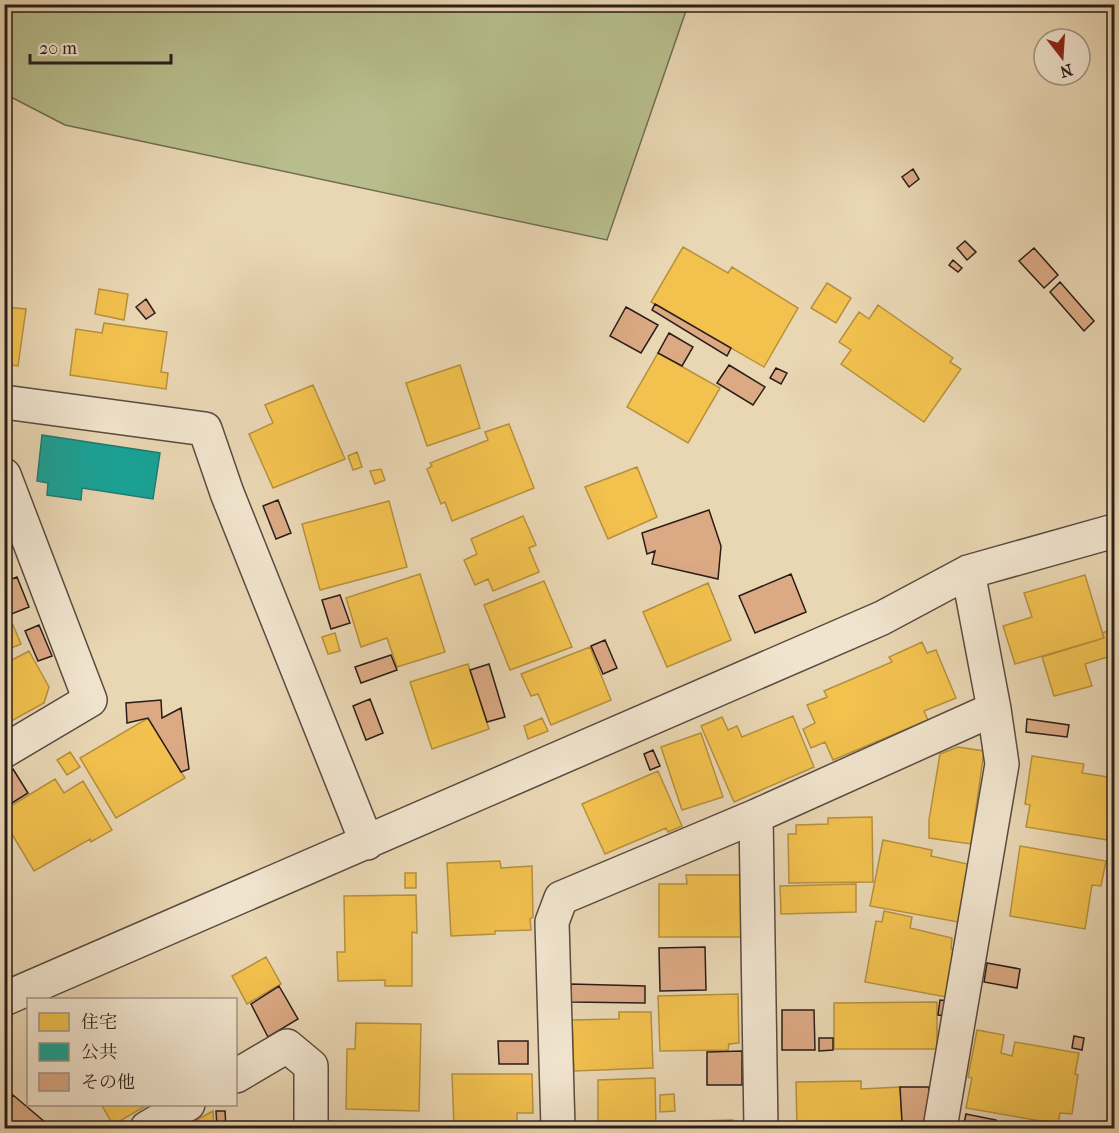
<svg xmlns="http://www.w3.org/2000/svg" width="1119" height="1133" font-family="'IM FELL French Canon','Noto Serif JP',serif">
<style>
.green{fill:#b7bd8c;stroke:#706d52;stroke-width:1.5}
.homes{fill:#f2c14e;stroke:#b6903e;stroke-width:1.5}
.public{fill:#17a398;stroke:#1d7b72;stroke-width:1.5}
.building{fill:#dba984;stroke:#2a1d18;stroke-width:1.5}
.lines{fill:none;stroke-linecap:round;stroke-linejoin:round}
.street-casing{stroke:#5a4b3f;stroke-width:36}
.street{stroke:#f1e4ce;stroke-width:33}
</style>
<rect width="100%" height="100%" fill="#e9d6b3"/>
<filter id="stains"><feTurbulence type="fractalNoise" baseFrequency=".00333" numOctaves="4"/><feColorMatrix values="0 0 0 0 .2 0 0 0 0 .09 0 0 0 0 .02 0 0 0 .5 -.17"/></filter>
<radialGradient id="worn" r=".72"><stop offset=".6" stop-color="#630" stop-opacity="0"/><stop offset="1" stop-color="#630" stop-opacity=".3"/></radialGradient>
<!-- green -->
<path class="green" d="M 4,5 L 5,4 L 688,5 L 607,240 L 65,125 L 5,94 Z"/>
<!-- homes -->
<path class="homes" d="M 683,247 L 728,273 L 732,267 L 798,308 L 764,367 L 651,302 Z
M 827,283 L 851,298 L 836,323 L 811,308 Z
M 99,289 L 128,294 L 124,320 L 95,314 Z
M 878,305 L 953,358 L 950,362 L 961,369 L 924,422 L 841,364 L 851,350 L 839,342 L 859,312 L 869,319 Z
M 4,307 L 26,309 L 18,366 L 4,364 Z
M 104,323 L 167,332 L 161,372 L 168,373 L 166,389 L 70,375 L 76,329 L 102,333 Z
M 658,353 L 720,388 L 688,443 L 627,407 Z
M 460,365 L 480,428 L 427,446 L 406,383 Z
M 313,385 L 345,459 L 273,488 L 249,434 L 273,423 L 265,405 Z
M 509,424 L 534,488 L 452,521 L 445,502 L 441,504 L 427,469 L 432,466 L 430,463 L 488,440 L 485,432 Z
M 357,452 L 362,467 L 353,470 L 348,456 Z
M 637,467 L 657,517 L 608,539 L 585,487 Z
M 381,469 L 385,480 L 375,484 L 370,471 Z
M 389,501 L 407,567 L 320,590 L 302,524 Z
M 523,516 L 536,545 L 529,548 L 539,572 L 493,591 L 488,579 L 475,585 L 464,560 L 477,554 L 471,539 Z
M 420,574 L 445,652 L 397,667 L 387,638 L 361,647 L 346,598 Z
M 1085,575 L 1104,638 L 1015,664 L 1003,626 L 1032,617 L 1024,593 Z
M 544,581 L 572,647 L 510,670 L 484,605 Z
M 708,583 L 731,640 L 667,667 L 643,612 Z
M 13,625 L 21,644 L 4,651 L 4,629 Z
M 1108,631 L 1114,655 L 1085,664 L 1092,686 L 1054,696 L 1042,657 L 1104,638 L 1102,633 Z
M 335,633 L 340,651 L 328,654 L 322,637 Z
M 922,642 L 927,653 L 936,650 L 956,698 L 924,711 L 928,720 L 833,760 L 825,742 L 811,748 L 803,729 L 815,723 L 807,705 L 827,697 L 824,691 L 892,662 L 889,657 Z
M 590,647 L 611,700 L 551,725 L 538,694 L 531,696 L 521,674 Z
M 29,651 L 49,687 L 44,703 L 4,725 L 4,664 Z
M 468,664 L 489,729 L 432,749 L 410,682 Z
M 793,716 L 814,767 L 734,802 L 701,726 L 722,717 L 728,730 L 737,726 L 742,737 Z
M 148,718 L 185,778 L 116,818 L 80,758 Z
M 542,718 L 548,731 L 528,739 L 524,726 Z
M 701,733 L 723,797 L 682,810 L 661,747 Z
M 958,747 L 984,751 L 971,844 L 929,838 L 929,820 L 940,754 Z
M 70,752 L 80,767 L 67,775 L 57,760 Z
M 1032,756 L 1084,764 L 1082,773 L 1114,778 L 1114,841 L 1026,827 L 1030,805 L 1025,804 Z
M 658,771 L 682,826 L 668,832 L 666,828 L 605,854 L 582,804 Z
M 55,779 L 64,793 L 83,781 L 112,830 L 91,842 L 90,839 L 34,871 L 4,821 L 4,810 Z
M 872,817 L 873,882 L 789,883 L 788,834 L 796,834 L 796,825 L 828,824 L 828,818 Z
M 883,840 L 932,850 L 931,856 L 972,865 L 958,922 L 870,906 Z
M 1020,846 L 1106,861 L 1101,886 L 1092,885 L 1085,929 L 1010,916 Z
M 500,861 L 501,868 L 532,866 L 533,917 L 530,919 L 531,930 L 495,931 L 495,934 L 451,936 L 447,863 Z
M 405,873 L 416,873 L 416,888 L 405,888 Z
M 686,875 L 742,875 L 742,937 L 659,937 L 659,884 L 687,884 Z
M 856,884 L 856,912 L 781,914 L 780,886 Z
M 416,895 L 417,933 L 412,932 L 412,986 L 385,986 L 385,980 L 338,981 L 337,952 L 345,952 L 344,896 Z
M 884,911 L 912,917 L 910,928 L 952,938 L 951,949 L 955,951 L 946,997 L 865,982 L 876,921 L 882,922 Z
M 266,957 L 281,984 L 247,1004 L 232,976 Z
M 738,994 L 739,1043 L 729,1044 L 728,1050 L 660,1051 L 658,996 Z
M 937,1002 L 937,1049 L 834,1049 L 834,1003 Z
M 619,1012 L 651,1012 L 653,1068 L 574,1071 L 572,1020 L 619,1019 Z
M 356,1023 L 421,1024 L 419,1111 L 346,1109 L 347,1049 L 355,1049 Z
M 977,1030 L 1004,1035 L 1001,1053 L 1012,1056 L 1015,1042 L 1079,1053 L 1075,1074 L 1078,1075 L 1072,1114 L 1060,1113 L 1058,1124 L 966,1108 L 972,1078 L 968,1077 Z
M 452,1074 L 532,1074 L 533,1113 L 517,1113 L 517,1128 L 454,1128 Z
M 655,1078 L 656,1128 L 598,1128 L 598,1080 Z
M 861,1081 L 861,1089 L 900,1087 L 902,1122 L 873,1123 L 873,1128 L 797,1128 L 796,1082 Z
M 674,1094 L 675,1111 L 660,1112 L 660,1095 Z
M 101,1104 L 149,1104 L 113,1125 Z
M 213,1111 L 214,1128 L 185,1128 L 185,1126 Z
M 733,1120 L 734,1128 L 663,1128 L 662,1122 Z
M 231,1121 L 286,1122 L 286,1128 L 232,1128 Z"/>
<!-- public -->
<path class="public" d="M 42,435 L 160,453 L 153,499 L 82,488 L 81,500 L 47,495 L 48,483 L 37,481 Z"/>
<!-- building -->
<path class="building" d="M 913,169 L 919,179 L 909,187 L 902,177 Z
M 965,241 L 976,252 L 967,260 L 957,248 Z
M 1034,248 L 1058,275 L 1044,288 L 1019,261 Z
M 953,260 L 962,268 L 958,272 L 949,265 Z
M 1060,282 L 1094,321 L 1084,331 L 1050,292 Z
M 146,299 L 155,313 L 146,319 L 136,307 Z
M 655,304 L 731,348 L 727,356 L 652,310 Z
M 626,307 L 658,325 L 641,353 L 610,336 Z
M 669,333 L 693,347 L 682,366 L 658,353 Z
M 729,365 L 765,387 L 753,405 L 717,383 Z
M 776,368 L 787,373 L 781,384 L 770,378 Z
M 278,500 L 291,533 L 276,539 L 263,506 Z
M 709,510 L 721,546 L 718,579 L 652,564 L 655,551 L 647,554 L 642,533 Z
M 791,574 L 806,612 L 755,633 L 739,596 Z
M 17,577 L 29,607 L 4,617 L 4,582 Z
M 340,595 L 350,623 L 331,629 L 322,600 Z
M 39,625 L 52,656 L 38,661 L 25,631 Z
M 605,640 L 617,668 L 603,674 L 591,646 Z
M 391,655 L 397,670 L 361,683 L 355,667 Z
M 489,664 L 505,717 L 487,722 L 470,670 Z
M 370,699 L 383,733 L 366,740 L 353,706 Z
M 161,700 L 162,718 L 181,708 L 189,769 L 181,772 L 148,718 L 127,723 L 126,703 Z
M 1027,719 L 1069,725 L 1067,737 L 1026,732 Z
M 653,750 L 660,766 L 650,770 L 644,754 Z
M 13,769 L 28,793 L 4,808 L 4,775 Z
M 705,947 L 706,990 L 660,991 L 659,948 Z
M 987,963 L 1020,969 L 1017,988 L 984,982 Z
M 571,984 L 645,986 L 645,1003 L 571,1002 Z
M 279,986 L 298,1019 L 268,1037 L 251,1004 Z
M 940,1000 L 949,1001 L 948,1016 L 938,1015 Z
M 782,1010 L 814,1010 L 815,1050 L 782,1050 Z
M 1074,1036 L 1084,1038 L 1082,1050 L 1072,1048 Z
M 819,1038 L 833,1038 L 833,1050 L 819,1051 Z
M 498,1041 L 528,1041 L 528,1064 L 499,1064 Z
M 742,1051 L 742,1085 L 707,1085 L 707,1052 Z
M 900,1087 L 929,1087 L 930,1120 L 926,1128 L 873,1128 L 873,1123 L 902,1122 Z
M 13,1095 L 46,1123 L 40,1128 L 4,1128 L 4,1105 Z
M 216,1111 L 225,1111 L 226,1128 L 217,1128 Z
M 966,1114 L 996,1120 L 994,1128 L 963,1128 Z"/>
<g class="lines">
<!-- street casing -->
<g class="street-casing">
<path id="street" d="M 4,402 L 205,429 L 227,493 L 367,843
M 4,475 L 90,700 L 4,751
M 4,999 L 882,618 L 968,572 L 1114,531
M 236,1076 L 287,1046 L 311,1066 L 311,1128
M 147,1128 L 188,1104
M 558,1128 L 552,922 L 561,898 L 756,816
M 761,1128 L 756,816 L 994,709
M 940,1128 L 1002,764 L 994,709 L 968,572"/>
</g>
<!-- street -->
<use href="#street" class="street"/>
</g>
<!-- margin -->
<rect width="1119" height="1133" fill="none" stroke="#e9d6b3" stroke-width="24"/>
<rect x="6" y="6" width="1107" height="1121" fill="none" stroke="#2a1d18" stroke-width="3"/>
<rect x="12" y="12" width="1095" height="1109" fill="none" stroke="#2a1d18" stroke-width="1.5"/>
<!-- legend -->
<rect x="27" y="998" width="210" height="108" fill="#f1e4ce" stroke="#a19485" stroke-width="1.5"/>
<rect x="39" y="1013" width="30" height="18" fill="#f2c14e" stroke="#a19485" stroke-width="1.5"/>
<text x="81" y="1028" font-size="18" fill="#2a1d18">住宅</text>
<rect x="39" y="1043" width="30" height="18" fill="#17a398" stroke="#a19485" stroke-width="1.5"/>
<text x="81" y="1058" font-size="18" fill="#2a1d18">公共</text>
<rect x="39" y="1073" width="30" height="18" fill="#dba984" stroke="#a19485" stroke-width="1.5"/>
<text x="81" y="1088" font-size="18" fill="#2a1d18">その他</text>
<!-- north arrow -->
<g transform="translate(1062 57) rotate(163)"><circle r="28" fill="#f1e4ce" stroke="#a19485" stroke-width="1.5"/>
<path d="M0-4.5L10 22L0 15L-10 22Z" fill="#8f2418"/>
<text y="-9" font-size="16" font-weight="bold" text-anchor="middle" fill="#2a1d18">N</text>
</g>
<!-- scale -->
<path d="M30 54v9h141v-9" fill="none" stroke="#2a1d18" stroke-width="3"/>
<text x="39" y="54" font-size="18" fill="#2a1d18" stroke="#f1e4ce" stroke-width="4.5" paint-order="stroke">20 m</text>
<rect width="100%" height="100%" filter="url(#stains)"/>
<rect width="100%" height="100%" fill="url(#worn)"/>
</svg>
